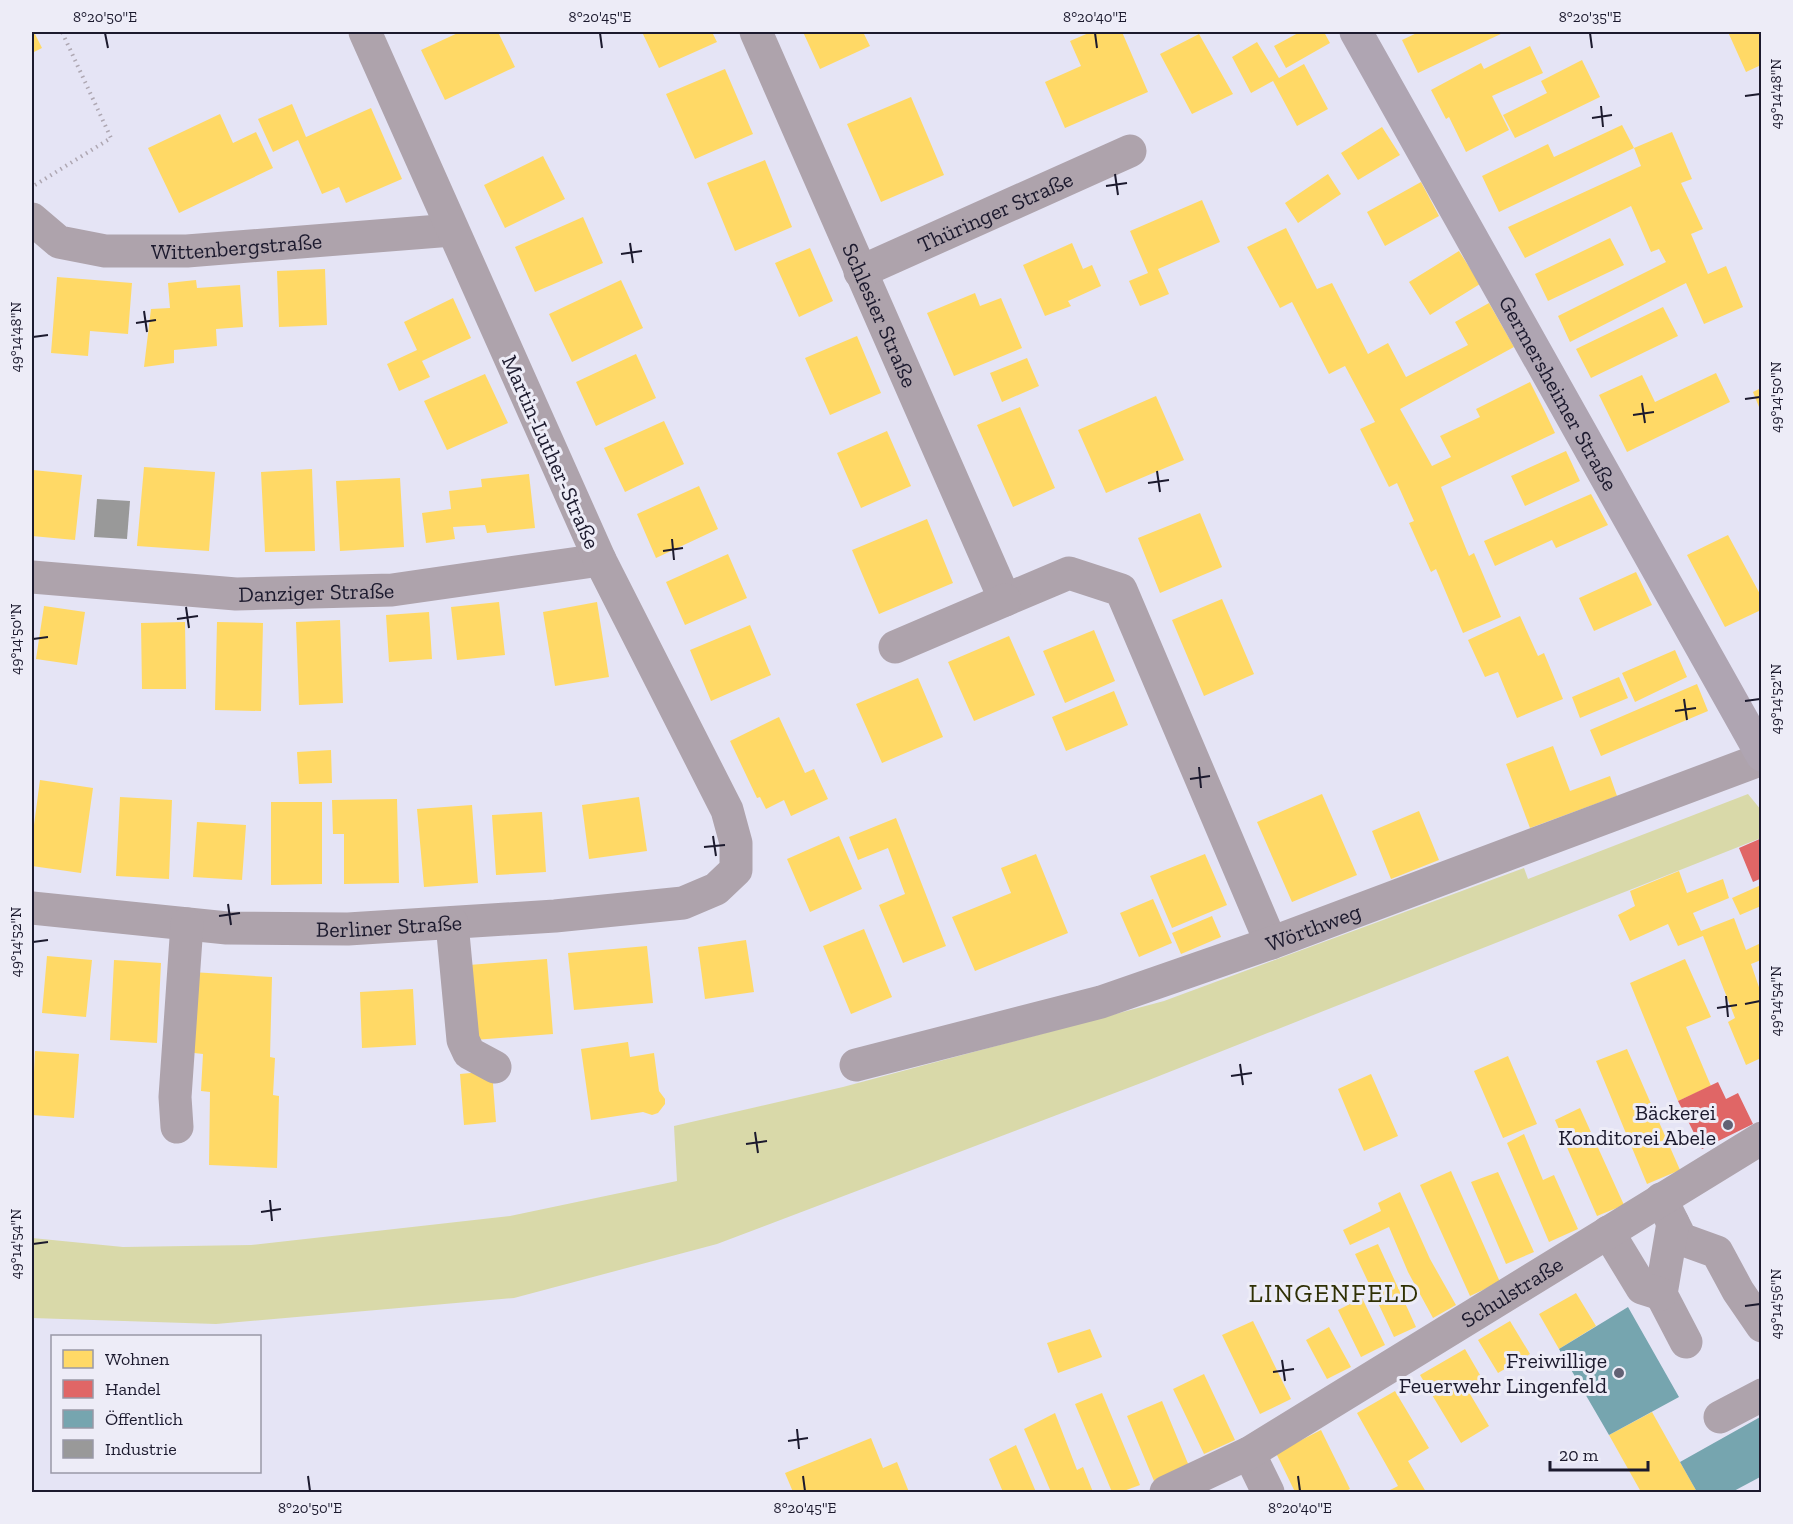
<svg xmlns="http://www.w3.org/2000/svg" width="1793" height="1524" font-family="'Zilla Slab',serif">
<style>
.green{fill:#d9d9a9}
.homes{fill:#ffd966}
.shops{fill:#e06666}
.public{fill:#76a5af}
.industry{fill:#999}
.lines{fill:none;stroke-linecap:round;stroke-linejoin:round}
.path{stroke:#aea7b2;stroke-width:4;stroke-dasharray:1.5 4.5;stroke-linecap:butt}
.minor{stroke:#aea3ac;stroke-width:33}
.major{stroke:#afa5b2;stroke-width:33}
.ticks{fill:none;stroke:#1c1a2e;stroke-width:2}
.poi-dot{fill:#626174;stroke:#edecf7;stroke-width:2}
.labels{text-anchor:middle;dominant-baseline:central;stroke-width:6;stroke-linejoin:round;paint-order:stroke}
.street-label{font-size:22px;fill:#1c1a2e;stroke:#edecf7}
.poi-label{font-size:22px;fill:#1c1a2e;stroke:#edecf7;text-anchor:end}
.quarter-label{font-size:26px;letter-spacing:1.5px;fill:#2f3005;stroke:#edecf7}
.neatline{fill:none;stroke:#1c1a2e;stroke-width:2}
.ticks-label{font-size:15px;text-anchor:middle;fill:#1c1a2e}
</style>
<rect width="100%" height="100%" fill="#e5e4f5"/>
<!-- green -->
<path class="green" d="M 1748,794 L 1761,810 L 1761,838 L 1149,1080 L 717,1244 L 514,1298 L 216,1324 L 32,1318 L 32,1238 L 123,1247 L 251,1245 L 510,1216 L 677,1181 L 674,1126 L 843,1087 L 1164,1001 L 1524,868 L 1528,879 Z"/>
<!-- homes -->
<path class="homes" d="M 32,32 L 34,32 L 42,48 L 32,53 Z
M 460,32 L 498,32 L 515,67 L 445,100 L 421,50 Z
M 642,32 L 712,32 L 717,42 L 659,68 Z
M 803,32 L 863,32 L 870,46 L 820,69 Z
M 1091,32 L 1122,32 L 1148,92 L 1065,128 L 1045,82 L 1081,66 L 1070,41 Z
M 1300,32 L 1324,32 L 1330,43 L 1286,68 L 1274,46 Z
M 1419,32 L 1505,32 L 1418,73 L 1402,40 Z
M 1728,32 L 1761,32 L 1761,65 L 1746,72 Z
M 1199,34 L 1233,94 L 1192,114 L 1160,54 Z
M 1257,42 L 1279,78 L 1304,64 L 1328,109 L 1297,126 L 1273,81 L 1251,93 L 1232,57 Z
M 1530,46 L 1543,73 L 1492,96 L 1509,130 L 1466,152 L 1449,117 L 1446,119 L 1431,90 L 1481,63 L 1484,69 Z
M 1582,60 L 1600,97 L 1515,138 L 1503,115 L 1547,93 L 1541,81 Z
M 725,69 L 753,134 L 695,159 L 666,94 Z
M 911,97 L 944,175 L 881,202 L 847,124 Z
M 292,104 L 306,137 L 371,108 L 402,179 L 346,203 L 339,187 L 322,194 L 298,140 L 273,152 L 258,119 Z
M 220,114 L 233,143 L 256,132 L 273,168 L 179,213 L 148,148 Z
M 1622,125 L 1634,148 L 1499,212 L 1482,176 L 1548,144 L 1554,157 Z
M 1382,127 L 1400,155 L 1358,180 L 1341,153 Z
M 1672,132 L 1692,179 L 1681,183 L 1703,229 L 1691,234 L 1708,274 L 1726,266 L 1743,307 L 1704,324 L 1686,283 L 1570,342 L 1558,316 L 1666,262 L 1659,249 L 1651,252 L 1631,206 L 1525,258 L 1508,227 L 1641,166 L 1634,148 Z
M 543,156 L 565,199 L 505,228 L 484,185 Z
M 765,160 L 792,227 L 735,251 L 707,183 Z
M 1328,174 L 1341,194 L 1298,223 L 1285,203 Z
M 1421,182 L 1439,216 L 1385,246 L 1367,212 Z
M 1202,200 L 1220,242 L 1158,269 L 1169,294 L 1140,306 L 1129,281 L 1148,273 L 1130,231 Z
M 583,217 L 603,263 L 535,292 L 515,247 Z
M 1286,228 L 1317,289 L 1332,283 L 1368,354 L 1388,343 L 1406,377 L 1468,345 L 1455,322 L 1489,303 L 1514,347 L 1400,409 L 1432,466 L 1451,457 L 1440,436 L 1480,417 L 1476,409 L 1530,382 L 1545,412 L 1555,433 L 1441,487 L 1469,556 L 1474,553 L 1501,617 L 1463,633 L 1436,569 L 1431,572 L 1409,523 L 1414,521 L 1397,483 L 1389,487 L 1360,429 L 1375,422 L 1345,366 L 1329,374 L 1292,302 L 1280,308 L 1247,247 Z
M 1610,238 L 1624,265 L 1548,301 L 1535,274 Z
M 1072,243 L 1083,269 L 1092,265 L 1101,286 L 1068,301 L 1071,306 L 1045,316 L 1023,265 Z
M 810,248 L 833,301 L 799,317 L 775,263 Z
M 1459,251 L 1480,284 L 1430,315 L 1409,282 Z
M 325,269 L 327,325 L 279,327 L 277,271 Z
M 57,277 L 132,283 L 128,334 L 90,331 L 88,356 L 51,353 Z
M 196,280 L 197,288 L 240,285 L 243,327 L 216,329 L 217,346 L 174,350 L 174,363 L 144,367 L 151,309 L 170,308 L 168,283 Z
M 621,280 L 643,328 L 572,362 L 549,314 Z
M 975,293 L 980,306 L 1001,298 L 1022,348 L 954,376 L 927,313 Z
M 453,298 L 471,338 L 422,361 L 430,377 L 399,391 L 387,364 L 417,350 L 404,322 Z
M 1663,307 L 1678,336 L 1591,378 L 1576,349 Z
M 857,336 L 881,393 L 830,415 L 805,358 Z
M 636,354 L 656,398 L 596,426 L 576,382 Z
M 1027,358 L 1039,386 L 1002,402 L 990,373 Z
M 1716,373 L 1730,402 L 1627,452 L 1599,395 L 1642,375 L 1655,402 Z
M 485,374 L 508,423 L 447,450 L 424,401 Z
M 1761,388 L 1761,412 L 1753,392 Z
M 1156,396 L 1184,460 L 1106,493 L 1078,430 Z
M 1020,407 L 1055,488 L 1013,507 L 977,425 Z
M 664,421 L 684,464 L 625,492 L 604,448 Z
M 887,431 L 911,486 L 861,508 L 837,453 Z
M 1566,451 L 1580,481 L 1525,506 L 1511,476 Z
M 144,467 L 215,472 L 209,551 L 137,546 Z
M 312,469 L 315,551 L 265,552 L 261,472 Z
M 33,470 L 82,475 L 75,540 L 32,536 Z
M 529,474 L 535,528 L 487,533 L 485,525 L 453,527 L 455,539 L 426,543 L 422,513 L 451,509 L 449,491 L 482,487 L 481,479 Z
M 400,478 L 404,547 L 340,551 L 336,481 Z
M 699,486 L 718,529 L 656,558 L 637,514 Z
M 1591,494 L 1608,525 L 1556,548 L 1552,540 L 1495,566 L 1484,541 Z
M 1200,513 L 1222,567 L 1160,593 L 1138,538 Z
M 927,519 L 953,583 L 879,614 L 852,550 Z
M 1728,535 L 1761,596 L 1761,610 L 1725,627 L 1687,555 Z
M 728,554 L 747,598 L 685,625 L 666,582 Z
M 1636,572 L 1652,605 L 1594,631 L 1579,598 Z
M 1222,599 L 1254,674 L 1204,696 L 1172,620 Z
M 499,602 L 505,655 L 457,660 L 451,607 Z
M 597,602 L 609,677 L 555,686 L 543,612 Z
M 44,606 L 85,612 L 77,665 L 36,659 Z
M 429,612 L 432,659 L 389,662 L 386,615 Z
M 1520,616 L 1538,656 L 1544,653 L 1563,699 L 1517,718 L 1498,672 L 1485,677 L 1468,640 Z
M 340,620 L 343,703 L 299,705 L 296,622 Z
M 185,622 L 186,689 L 142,689 L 141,623 Z
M 217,622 L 263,623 L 261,711 L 215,710 Z
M 750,625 L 771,675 L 711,701 L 690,650 Z
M 1094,630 L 1115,681 L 1065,703 L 1043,651 Z
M 1009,636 L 1035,695 L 974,721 L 948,662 Z
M 1675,650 L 1687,677 L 1635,702 L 1622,673 Z
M 1619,677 L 1628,698 L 1580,718 L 1572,697 Z
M 918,678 L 943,737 L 882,763 L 856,704 Z
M 1697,684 L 1708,711 L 1601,756 L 1590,730 Z
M 1114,691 L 1128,725 L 1066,751 L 1052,717 Z
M 779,717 L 805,773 L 814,769 L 828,799 L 791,816 L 784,800 L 766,809 L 760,797 L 757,798 L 730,741 Z
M 1553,746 L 1570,791 L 1610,776 L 1617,796 L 1530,828 L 1506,764 Z
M 331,750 L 332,783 L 299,784 L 297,752 Z
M 40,780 L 93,788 L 81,873 L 32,866 L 32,840 Z
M 1322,794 L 1357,875 L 1292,902 L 1257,822 Z
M 120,797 L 172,800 L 169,879 L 116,876 Z
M 639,797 L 647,851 L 589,859 L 582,805 Z
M 397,799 L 399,883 L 344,884 L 344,834 L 333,834 L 332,800 Z
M 271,802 L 322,802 L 322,884 L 271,885 Z
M 472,805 L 478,883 L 424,887 L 417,809 Z
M 1419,811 L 1439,860 L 1391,879 L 1372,831 Z
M 542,812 L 546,872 L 496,875 L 492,815 Z
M 896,818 L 946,946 L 903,963 L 879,905 L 905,894 L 888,848 L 858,860 L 849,837 Z
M 197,822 L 246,825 L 242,880 L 193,877 Z
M 839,836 L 862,889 L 810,912 L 787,859 Z
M 1036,854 L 1068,933 L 975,971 L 952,917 L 1011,893 L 1001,868 Z
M 1205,854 L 1227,905 L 1172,928 L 1150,876 Z
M 1679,871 L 1687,893 L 1723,879 L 1729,898 L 1693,913 L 1701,931 L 1734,918 L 1746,950 L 1761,943 L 1761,960 L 1751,964 L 1761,993 L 1761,1058 L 1746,1065 L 1728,1022 L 1735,1018 L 1703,936 L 1678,946 L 1668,924 L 1630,941 L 1618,915 L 1635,906 L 1630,891 Z
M 1761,885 L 1761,906 L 1740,915 L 1732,898 Z
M 1153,899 L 1172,943 L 1139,957 L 1120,913 Z
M 1212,916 L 1221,937 L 1181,954 L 1172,933 Z
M 864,929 L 892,997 L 851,1014 L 823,946 Z
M 746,940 L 754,992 L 705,999 L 698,947 Z
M 647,946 L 653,1003 L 574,1010 L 568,953 Z
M 47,956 L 92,960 L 86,1017 L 42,1013 Z
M 547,959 L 553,1034 L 474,1040 L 469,965 Z
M 1685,959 L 1711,1017 L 1686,1027 L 1711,1086 L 1678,1101 L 1630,983 Z
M 114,960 L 161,963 L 157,1043 L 110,1040 Z
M 192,972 L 272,977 L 270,1057 L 275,1058 L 273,1095 L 279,1096 L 277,1168 L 209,1165 L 210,1092 L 201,1091 L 203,1054 L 194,1053 Z
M 413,989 L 416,1045 L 362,1048 L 360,992 Z
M 628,1042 L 630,1057 L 654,1053 L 659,1091 L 665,1099 L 665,1104 L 658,1113 L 652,1115 L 643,1112 L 591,1120 L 581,1049 Z
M 1627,1049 L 1680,1170 L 1647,1184 L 1596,1061 Z
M 35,1051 L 79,1054 L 74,1118 L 32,1115 Z
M 1508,1056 L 1537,1124 L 1503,1138 L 1474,1071 Z
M 492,1071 L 496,1122 L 464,1125 L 460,1074 Z
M 1371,1074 L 1398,1136 L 1364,1151 L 1338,1089 Z
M 1580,1108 L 1624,1205 L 1597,1216 L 1555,1120 Z
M 1524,1134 L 1543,1180 L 1554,1175 L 1578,1229 L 1549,1242 L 1507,1143 Z
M 1451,1171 L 1500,1282 L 1470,1296 L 1420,1185 Z
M 1498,1172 L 1534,1252 L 1506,1264 L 1471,1182 Z
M 1400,1192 L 1430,1259 L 1456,1305 L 1433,1318 L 1408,1272 L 1389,1227 L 1350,1245 L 1343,1230 L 1381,1211 L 1378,1203 Z
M 1378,1244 L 1416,1327 L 1394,1337 L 1355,1254 Z
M 1576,1293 L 1596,1326 L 1559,1349 L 1539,1314 Z
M 1362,1298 L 1385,1345 L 1361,1357 L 1338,1310 Z
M 1253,1321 L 1291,1399 L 1260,1414 L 1222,1335 Z
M 1510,1321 L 1530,1354 L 1498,1373 L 1478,1340 Z
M 1329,1327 L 1351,1367 L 1327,1379 L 1306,1340 Z
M 1090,1329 L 1102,1357 L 1058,1373 L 1047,1343 Z
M 1465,1349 L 1483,1380 L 1467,1389 L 1489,1426 L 1461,1443 L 1420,1375 Z
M 1204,1374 L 1235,1440 L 1204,1454 L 1173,1389 Z
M 1395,1391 L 1429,1448 L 1408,1461 L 1426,1492 L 1386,1492 L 1398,1486 L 1357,1413 Z
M 1102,1393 L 1140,1485 L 1121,1492 L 1112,1492 L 1075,1404 Z
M 1162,1401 L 1189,1466 L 1154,1481 L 1127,1416 Z
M 1652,1412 L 1680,1462 L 1697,1492 L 1641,1492 L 1609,1435 Z
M 1055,1413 L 1077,1470 L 1083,1467 L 1093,1492 L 1051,1492 L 1024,1429 Z
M 1321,1430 L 1350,1489 L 1344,1492 L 1295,1492 L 1276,1453 Z
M 871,1438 L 883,1468 L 897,1462 L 909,1492 L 793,1492 L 785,1473 Z
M 1016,1445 L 1036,1492 L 1003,1492 L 989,1459 Z"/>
<!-- shops -->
<path class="shops" d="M 1762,838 L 1762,878 L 1753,882 L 1739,848 Z
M 1718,1082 L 1726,1099 L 1738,1093 L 1753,1124 L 1702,1149 L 1678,1101 Z"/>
<!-- public -->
<path class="public" d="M 1628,1307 L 1679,1397 L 1609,1435 L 1559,1349 Z
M 1762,1416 L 1762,1476 L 1732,1492 L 1697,1492 L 1680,1462 Z"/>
<!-- industry -->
<path class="industry" d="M 97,499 L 130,501 L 127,539 L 94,537 Z"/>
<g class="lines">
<!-- path -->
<path class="path" d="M 35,185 L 111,138 L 62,32"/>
<!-- minor -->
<g class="minor">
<path id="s1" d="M 756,32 L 1005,600 L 1069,573 L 1121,590 L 1271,943"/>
<path id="s2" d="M 32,219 L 59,242 L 105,251 L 187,251 L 452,230"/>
<path id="s3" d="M 860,272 L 1130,151"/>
<path id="s4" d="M 32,577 L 236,594 L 392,590 L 600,560"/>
<path d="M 895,647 L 1005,600"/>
<path id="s5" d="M 32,908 L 227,928 L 348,929 L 555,916 L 683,903 L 716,889 L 736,870 L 736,843 L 727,810 L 600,560 L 365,32"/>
<path d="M 452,923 L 463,1040 L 469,1053 L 495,1067"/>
<path id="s6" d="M 856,1065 L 1101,1002 L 1271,943 L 1762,759"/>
<path d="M 177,1127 L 175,1097 L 187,924"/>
<path d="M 1661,1199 L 1681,1239 L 1717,1252 L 1738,1291 L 1762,1326"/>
<path d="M 1673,1223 L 1661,1294 L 1686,1342"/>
<path d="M 1608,1232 L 1642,1288 L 1661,1294"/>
<path d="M 1720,1417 L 1762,1395"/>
<path d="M 1249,1453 L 1268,1492"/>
<path id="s7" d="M 1166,1492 L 1249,1453 L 1762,1138"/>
</g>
<!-- major -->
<path class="major" id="s8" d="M 1356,32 L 1762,755"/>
</g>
<!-- ticks -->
<path class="ticks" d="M 105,33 L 108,48M 600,33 L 602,48M 1095,33 L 1097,48M 1590,33 L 1592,48M 1745,96 L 1760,94M 1601,106 L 1603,127M 1592,118 L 1612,115M 1115,174 L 1118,195M 1106,186 L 1127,183M 630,243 L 633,263M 621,254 L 642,251M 144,311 L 147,332M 136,323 L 156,320M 33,337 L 48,335M 1745,399 L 1760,397M 1642,403 L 1645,423M 1633,415 L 1654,412M 1157,471 L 1160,492M 1148,483 L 1169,480M 672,539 L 674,560M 663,551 L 683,548M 186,607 L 189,628M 177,619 L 198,616M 33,639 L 48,637M 1684,699 L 1687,720M 1745,701 L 1760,699M 1675,711 L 1696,708M 1199,767 L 1201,788M 1190,779 L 1210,776M 713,836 L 716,856M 704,847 L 725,845M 228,904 L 231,925M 219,916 L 240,913M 33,942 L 48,940M 1726,996 L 1728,1017M 1745,1004 L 1760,1001M 1717,1008 L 1737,1005M 1240,1064 L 1243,1085M 1231,1076 L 1252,1073M 755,1132 L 758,1153M 746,1144 L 767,1141M 270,1200 L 272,1221M 261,1212 L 281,1209M 33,1244 L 48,1242M 1745,1306 L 1760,1304M 1282,1360 L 1285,1381M 1273,1372 L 1294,1369M 797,1429 L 799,1449M 788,1441 L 808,1438M 308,1476 L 310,1491M 803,1476 L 805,1491M 1298,1476 L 1300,1491"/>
<!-- markers -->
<g class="poi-dot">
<circle cx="1728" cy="1125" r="6"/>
<circle cx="1619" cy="1373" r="6"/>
</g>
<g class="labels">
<!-- street labels -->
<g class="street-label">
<text stroke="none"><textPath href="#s3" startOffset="148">Thüringer Straße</textPath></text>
<text stroke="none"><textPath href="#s2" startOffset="214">Wittenbergstraße</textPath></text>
<text stroke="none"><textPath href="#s1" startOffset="309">Schlesier Straße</textPath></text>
<text stroke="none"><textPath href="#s8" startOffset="414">Germersheimer Straße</textPath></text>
<text transform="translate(551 452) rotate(66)">Martin-Luther-Straße</text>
<text stroke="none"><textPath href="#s4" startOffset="285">Danziger Straße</textPath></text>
<text stroke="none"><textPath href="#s5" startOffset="358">Berliner Straße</textPath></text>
<text stroke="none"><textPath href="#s6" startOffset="478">Wörthweg</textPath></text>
<text stroke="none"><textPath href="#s7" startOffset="400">Schulstraße</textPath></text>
</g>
<!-- poi labels -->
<g class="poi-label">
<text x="1716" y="1112">Bäckerei<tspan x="1716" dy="25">Konditorei Abele</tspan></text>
<text x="1607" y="1360">Freiwillige<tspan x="1607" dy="25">Feuerwehr Lingenfeld</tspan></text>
</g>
<!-- quarter labels -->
<g class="quarter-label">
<text x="1334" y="1293">LINGENFELD</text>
</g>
</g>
<!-- border -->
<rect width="1793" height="1524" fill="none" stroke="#edecf7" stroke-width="66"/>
<!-- legend -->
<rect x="51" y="1335" width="210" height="138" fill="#edecf7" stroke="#9998a7" stroke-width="1.5"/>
<rect x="63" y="1350" width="30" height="18" fill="#ffd966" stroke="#9998a7" stroke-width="1.5"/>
<text x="105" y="1365" font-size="18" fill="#1c1a2e">Wohnen</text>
<rect x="63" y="1380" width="30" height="18" fill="#e06666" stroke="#9998a7" stroke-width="1.5"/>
<text x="105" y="1395" font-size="18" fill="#1c1a2e">Handel</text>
<rect x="63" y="1410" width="30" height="18" fill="#76a5af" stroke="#9998a7" stroke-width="1.5"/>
<text x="105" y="1425" font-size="18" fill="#1c1a2e">Öffentlich</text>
<rect x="63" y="1440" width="30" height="18" fill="#999999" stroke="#9998a7" stroke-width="1.5"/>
<text x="105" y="1455" font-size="18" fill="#1c1a2e">Industrie</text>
<!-- scale -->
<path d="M1550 1461v9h98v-9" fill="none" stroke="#1c1a2e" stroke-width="3"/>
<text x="1559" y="1461" font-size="18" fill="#1c1a2e" stroke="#edecf7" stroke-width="4.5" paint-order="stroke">20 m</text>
<rect x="33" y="33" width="1727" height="1458" class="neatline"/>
<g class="ticks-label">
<text x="105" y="22">8°20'50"E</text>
<text x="600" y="22">8°20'45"E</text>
<text x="1095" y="22">8°20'40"E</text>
<text x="1590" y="22">8°20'35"E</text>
<text transform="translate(1776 94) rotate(-90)" y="5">49°14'48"N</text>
<text transform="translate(16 337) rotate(-90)" y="5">49°14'48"N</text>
<text transform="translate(1776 397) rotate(-90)" y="5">49°14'50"N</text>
<text transform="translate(16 639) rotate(-90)" y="5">49°14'50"N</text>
<text transform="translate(1776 699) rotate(-90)" y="5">49°14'52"N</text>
<text transform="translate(16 942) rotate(-90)" y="5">49°14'52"N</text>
<text transform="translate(1776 1001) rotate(-90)" y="5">49°14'54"N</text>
<text transform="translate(16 1244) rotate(-90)" y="5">49°14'54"N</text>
<text transform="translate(1776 1304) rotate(-90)" y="5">49°14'56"N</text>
<text x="310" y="1513">8°20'50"E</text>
<text x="805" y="1513">8°20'45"E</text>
<text x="1300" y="1513">8°20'40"E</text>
</g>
</svg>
